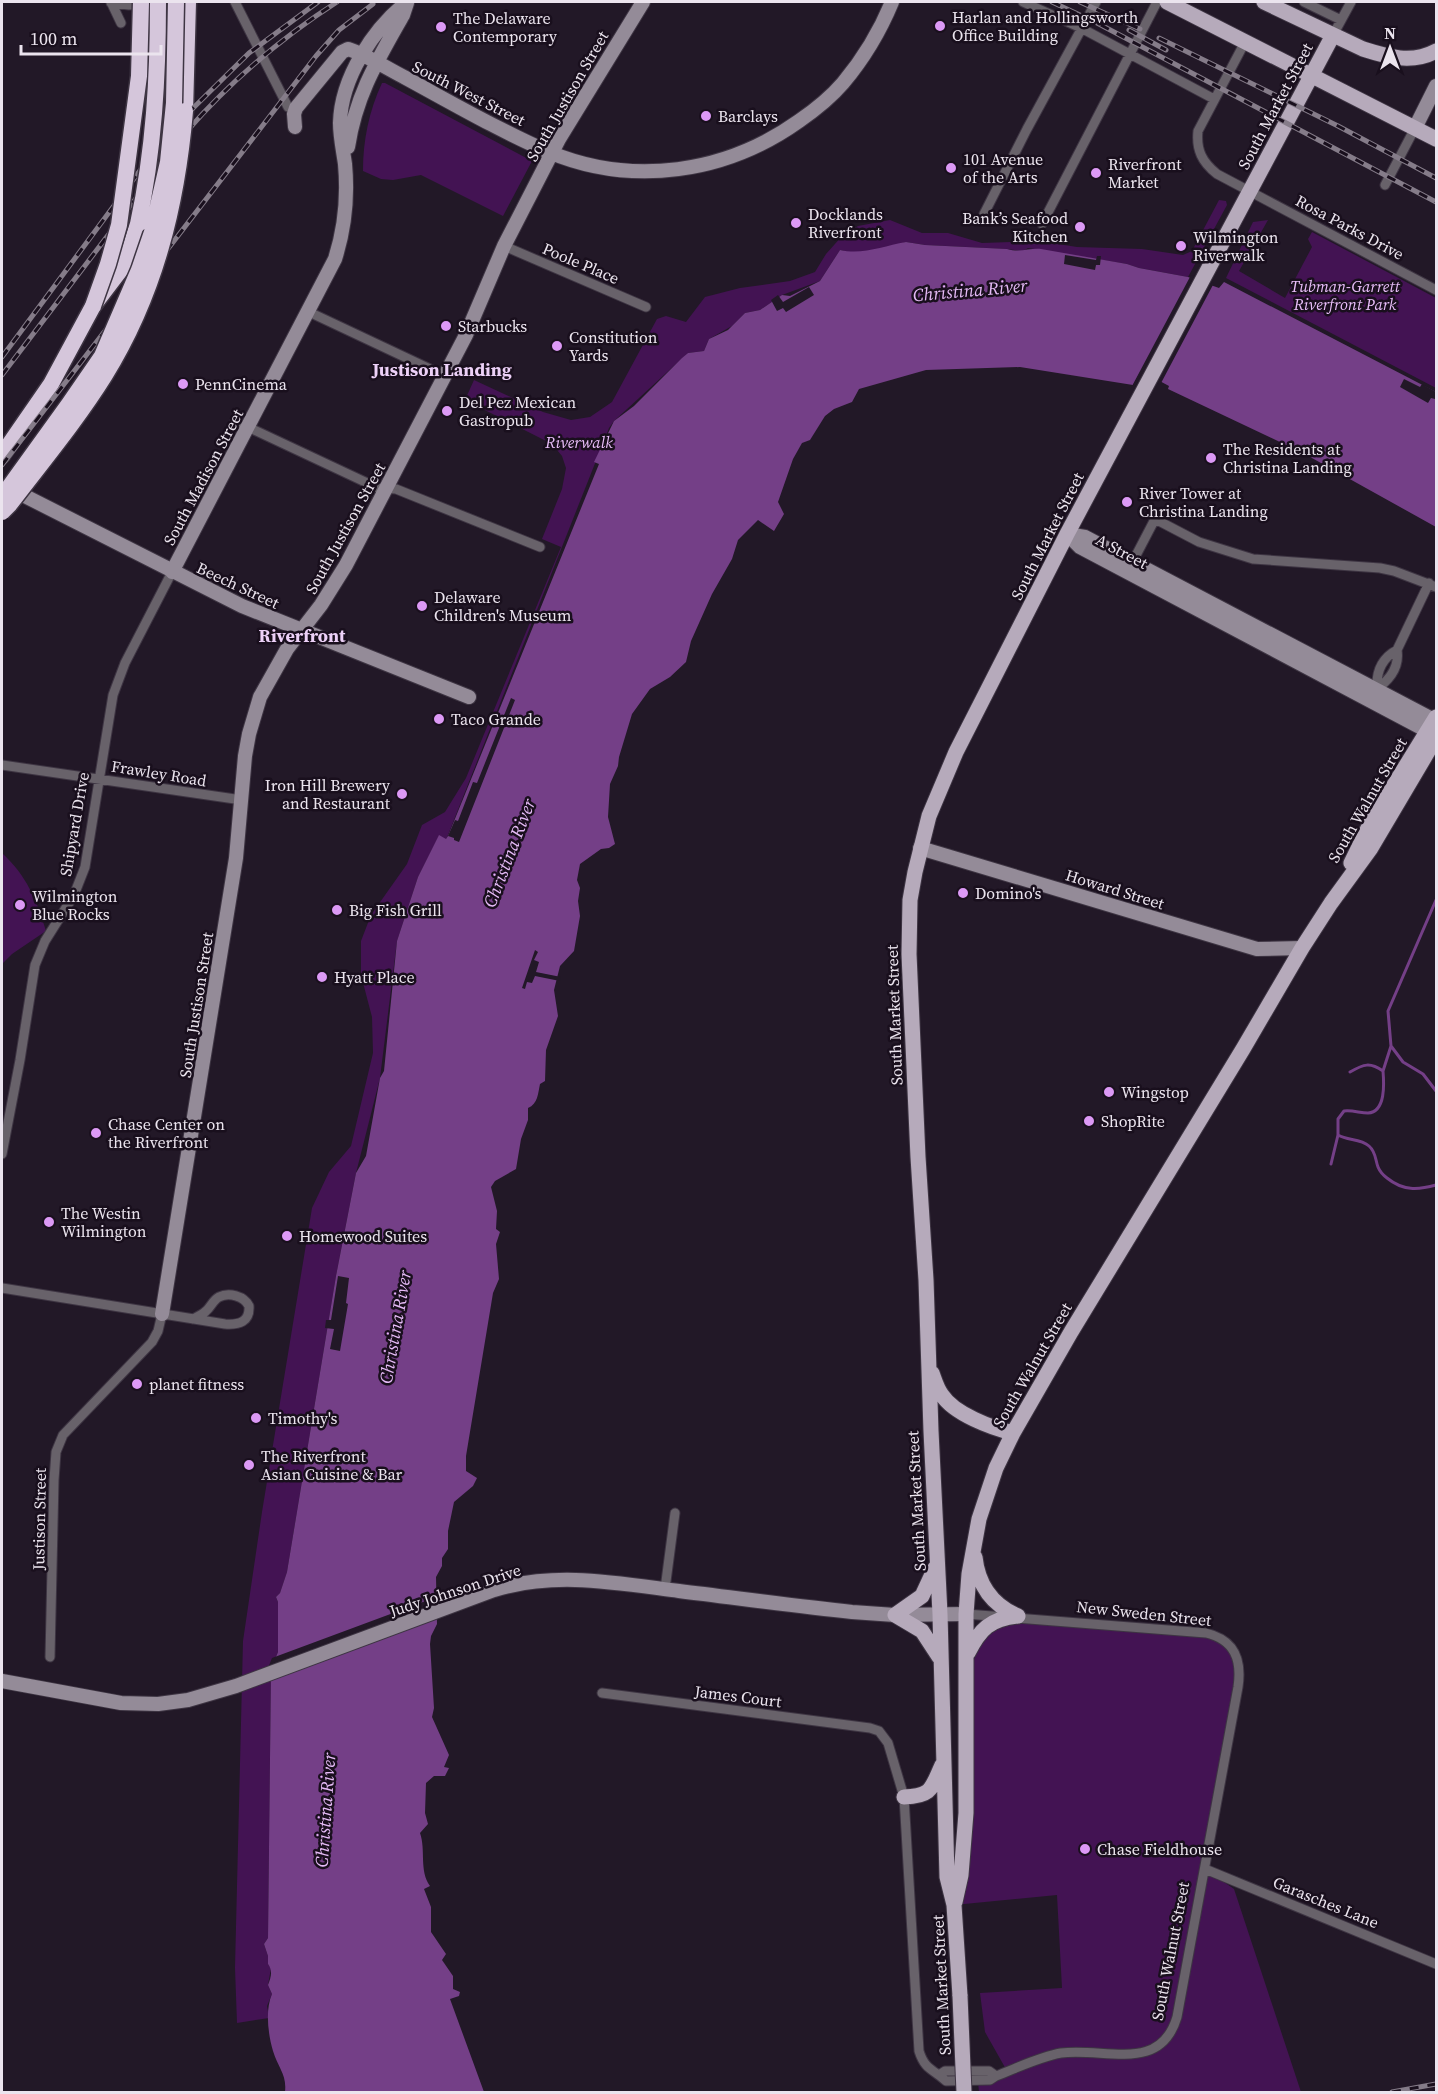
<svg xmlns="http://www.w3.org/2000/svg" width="1438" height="2094" font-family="'Source Serif 4',serif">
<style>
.green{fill:#431353}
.water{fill:#743f87}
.pier{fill:#221827}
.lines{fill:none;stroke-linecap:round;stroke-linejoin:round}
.stream{stroke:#743f87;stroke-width:3}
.street-casing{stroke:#3e3543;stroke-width:11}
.secondary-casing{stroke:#3e3543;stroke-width:16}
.primary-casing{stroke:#3e3543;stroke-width:17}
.highway-casing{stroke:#3e3543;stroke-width:19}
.street{stroke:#68626a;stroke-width:9}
.secondary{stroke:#948b98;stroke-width:14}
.primary{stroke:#b6aabb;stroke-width:15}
.highway{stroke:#d5c6db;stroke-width:16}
.rail-casing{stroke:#857c89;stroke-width:5}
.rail{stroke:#190f1d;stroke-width:3;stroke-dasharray:9;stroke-linecap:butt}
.primary-bridge-casing{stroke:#3e3543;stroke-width:17;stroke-linecap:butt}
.highway-bridge-casing{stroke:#3e3543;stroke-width:19;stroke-linecap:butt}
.primary-bridge{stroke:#b6aabb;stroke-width:15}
.highway-bridge{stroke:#d5c6db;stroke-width:16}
.poi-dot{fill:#dc99f5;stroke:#190f1d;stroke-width:2}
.labels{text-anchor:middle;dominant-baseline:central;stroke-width:5;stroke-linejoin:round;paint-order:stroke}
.poi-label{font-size:16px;fill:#ebe4ee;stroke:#190f1d;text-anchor:start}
.street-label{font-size:16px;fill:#ebe4ee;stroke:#190f1d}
.park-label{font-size:16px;font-style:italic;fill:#e9befa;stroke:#190f1d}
.water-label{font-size:18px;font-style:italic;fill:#e5baf6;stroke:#190f1d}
.neighbourhood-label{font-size:18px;font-weight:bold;fill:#edd1f8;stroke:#190f1d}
</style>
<rect width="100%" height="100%" fill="#221827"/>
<!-- green -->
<path class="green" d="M 382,83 L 385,83 L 532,161 L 503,216 L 421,175 L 393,180 L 381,179 L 363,171 C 363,140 369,111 382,83 Z
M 1219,200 L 1226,201 L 1227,205 L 1188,277 L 1139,268 L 1127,264 L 1028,248 L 1023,251 L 1007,249 L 925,245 L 906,242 L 879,250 L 852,253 L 840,250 L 820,281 L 782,295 L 760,310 L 745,313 L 732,326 L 709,339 L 704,351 L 688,353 L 614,421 L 609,428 L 446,840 L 439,836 L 418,877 L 397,941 L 380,1078 L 356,1173 L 336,1276 L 287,1572 L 280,1593 L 276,1597 L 278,1602 L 278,1652 L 271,1669 L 268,1938 L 264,1944 L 268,1956 L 268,1964 L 271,1968 L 268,1985 L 272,1994 L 267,2006 L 269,2018 L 237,2023 L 235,1968 L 243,1641 L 262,1512 L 312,1208 L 329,1172 L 351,1146 L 373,1053 L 372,1017 L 361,975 L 361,941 L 371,915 L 407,864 L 422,825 L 445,812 L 466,778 L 561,547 L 542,539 L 562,489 L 566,468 L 562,456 L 552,444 L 465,400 L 474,380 L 543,412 L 571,420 L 590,417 L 612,402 L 657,319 L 666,316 L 686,322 L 705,297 L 740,288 L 790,281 L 815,272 L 826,254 L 843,235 L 858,226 L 890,220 L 922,233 L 948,233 L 982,243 L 1039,241 L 1077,247 L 1142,249 L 1183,255 L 1192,251 Z
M 1268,220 L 1239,271 L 1285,298 L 1312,247 L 1308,239 L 1312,232 L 1436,298 L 1436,388 L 1226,278 L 1253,222 Z
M 2,853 C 26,875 37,900 46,931 L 12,954 L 2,964 Z
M 1002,1619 L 1214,1635 L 1239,1662 L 1205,1869 L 1234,1889 L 1301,2092 L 979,2092 L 978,2082 L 1007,2071 L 985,2032 L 980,1993 L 1062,1988 L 1057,1895 L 954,1905 L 967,1656 Z"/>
<!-- water -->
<path class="water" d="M 906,242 L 925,245 L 1007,249 C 1020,253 1029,248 1041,249 L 1127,264 L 1139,268 L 1188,277 L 1219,288 L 1224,282 L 1436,392 L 1436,527 L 1303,453 L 1168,389 L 1169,386 L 1141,371 L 1133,385 L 1020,367 L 926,370 L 859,389 L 852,402 L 834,409 L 825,416 L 810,440 L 802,443 L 793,459 L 778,502 L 784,514 L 774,531 L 758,520 L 738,540 L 732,559 L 712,594 L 691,641 L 686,662 L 670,677 L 650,689 L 632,714 L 619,757 L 618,766 L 610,784 L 608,817 L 615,844 L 609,848 L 601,849 L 580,864 L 577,880 L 580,888 L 578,901 L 580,916 L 574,951 L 560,966 L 554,990 L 558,1016 L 546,1050 L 545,1081 L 540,1084 C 538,1093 538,1104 528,1108 L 528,1120 L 521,1139 L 516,1169 L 495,1181 L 491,1187 L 497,1211 L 496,1229 L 500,1232 L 496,1244 L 499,1279 L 493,1293 L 466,1456 L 466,1471 L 477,1478 L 473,1486 L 454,1502 L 448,1531 L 448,1549 L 442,1558 L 442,1566 L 436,1577 L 437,1624 L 431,1636 L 430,1644 L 434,1708 L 432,1717 L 449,1755 L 444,1767 L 449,1768 L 445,1776 L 434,1776 L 426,1783 L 425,1813 L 428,1824 L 420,1833 C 426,1850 419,1871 430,1886 L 424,1889 L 431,1907 L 431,1932 L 446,1954 L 442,1960 L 453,1976 L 453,1989 L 460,1992 L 459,1996 L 450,1999 L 484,2092 L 285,2092 C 287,2074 278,2068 273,2051 C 268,2034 265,2010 272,1994 L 268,1985 C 271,1977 273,1971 268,1964 L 268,1956 L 264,1944 L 268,1938 L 271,1669 L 278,1652 L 278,1602 L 276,1597 L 280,1593 L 287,1572 L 336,1276 L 356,1173 L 366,1156 L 380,1078 L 384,1071 L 397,941 L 418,877 L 439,835 L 446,839 L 448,836 L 599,464 L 594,462 L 614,421 L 634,406 L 682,358 L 688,353 L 704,351 L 709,339 L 728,330 L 745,313 L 760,310 L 782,295 L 790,296 L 820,281 L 840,250 C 863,255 883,246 906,242 Z"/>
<!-- pier -->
<path class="pier" d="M 1065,255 L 1096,260 L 1097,256 L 1101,256 L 1100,265 L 1096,265 L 1095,270 L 1064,264 Z
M 1191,275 L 1214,283 L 1160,385 L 1142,375 L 1135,387 L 1131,388 Z
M 809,287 L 814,295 L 786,312 L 783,308 L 777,311 L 771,300 L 778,295 L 783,302 Z
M 1404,379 L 1420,387 L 1422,384 L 1436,392 L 1435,399 L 1431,398 L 1428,403 L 1400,387 Z
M 511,698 L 515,700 L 459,842 L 454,840 L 454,838 L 448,836 L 455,820 L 458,821 L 473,782 L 477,783 Z
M 535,950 L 538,952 L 534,960 L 539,962 L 536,972 L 561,977 L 560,981 L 535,976 L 532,983 L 527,982 L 525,989 L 522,988 Z
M 338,1276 L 349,1278 L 346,1303 L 348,1304 L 340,1351 L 330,1349 L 334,1329 L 325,1328 L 326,1320 L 331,1320 Z
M 439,1596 L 440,1617 L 268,1668 L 272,1658 Z"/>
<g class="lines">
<!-- stream -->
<path class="stream" d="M 1391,1046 L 1403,1062 L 1423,1074 L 1436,1091
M 1350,1072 C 1364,1064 1370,1062 1383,1071 L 1391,1046 L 1388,1011 L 1436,900
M 1338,1135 C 1348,1141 1360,1138 1369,1146 C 1376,1152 1375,1159 1378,1167 C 1380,1172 1383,1175 1387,1178 C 1403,1191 1418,1190 1436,1185
M 1331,1164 L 1338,1135 L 1338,1119 L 1344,1111 C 1353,1110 1360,1113 1368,1113 C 1386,1112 1384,1083 1383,1071"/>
<!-- street casing -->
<g class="street-casing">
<path id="street" d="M 111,2 L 121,23
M 235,2 L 288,107
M 1023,2 L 1081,28 L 1214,99
M 1304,2 L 1341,20
M 111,3 L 129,5 L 168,2
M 1333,35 L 1351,2
M 1245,42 L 1198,131 C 1196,150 1202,162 1217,174 L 1436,290
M 1385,185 L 1415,128
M 984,214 L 1027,129 L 1096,2
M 1042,224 L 1157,2
M 504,246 L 646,307
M 309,312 L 445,376
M 235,421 L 378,488 L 396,489 L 540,547
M 1131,565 L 1155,519 L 1199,542 L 1253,559 L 1380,568 L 1394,571 L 1436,587
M 1377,689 C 1376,672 1382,658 1397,650
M 1372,692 C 1388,682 1400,669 1397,650 L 1429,583
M 2,765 L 242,800
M 2,1154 L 20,1060 L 35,965 L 45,941 L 74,895 L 85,867 L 113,695 L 125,663 L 172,572
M 2,1288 L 225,1324 C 239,1325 250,1322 249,1306 C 244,1296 229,1292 219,1297 C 213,1300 211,1307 206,1311 C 202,1315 197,1317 193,1319
M 665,1589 L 675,1513
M 50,1657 L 54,1480 L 56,1452 L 63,1435 L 152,1342 L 158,1331 L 162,1314
M 602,1693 L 870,1728 L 879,1731 L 888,1743 L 904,1797 L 919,2051 C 925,2070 933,2069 946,2081 L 990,2080 L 996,2076 C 1017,2068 1039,2057 1061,2053 C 1105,2047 1160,2074 1177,2017 L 1238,1687 C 1242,1660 1235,1640 1206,1633 L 966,1614
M 1205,1869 L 1436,1964
M 939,2075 L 945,2071 L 989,2071 L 996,2076"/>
</g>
<!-- secondary casing -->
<g class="secondary-casing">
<path id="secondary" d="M 295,127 L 294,114 L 296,108 L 342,52 L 348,49 C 367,55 386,68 404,77 C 452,103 500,131 549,152 C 633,187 726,173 799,121 C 815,110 831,97 843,83 C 864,58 880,31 892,2
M 1415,128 L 1436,86
M 348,147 C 356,95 377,61 403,15 L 407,3
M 11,489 L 242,606 L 469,697
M 1067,534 L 1080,547 L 1435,735
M 1067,534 L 1085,537 L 1436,721
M 172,572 L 335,259 C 345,228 348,197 345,164 C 343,150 340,137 340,123 C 341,78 373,29 407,2
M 920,848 L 1257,949 L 1302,948
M 162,1314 L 236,858 L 245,756 L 249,734 L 260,697 L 287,649 L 321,605 L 346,565 L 466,335 L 504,246 L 559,139 L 643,2
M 2,1681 L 121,1703 L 158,1704 L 188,1700 L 236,1686 L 494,1590 C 555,1571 617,1583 679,1591 C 737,1598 794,1606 852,1612 L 895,1615 L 966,1614"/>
</g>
<!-- primary casing -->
<g class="primary-casing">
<path id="primary" d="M 1167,2 L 1436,139
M 1264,2 L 1363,49 C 1388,57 1412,64 1436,51
M 1351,863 L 1370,824 L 1436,717
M 932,1373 C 935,1381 937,1389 942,1395 C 954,1414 992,1428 1013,1433
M 975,1557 C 978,1585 992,1605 1018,1616
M 895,1615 L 922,1596 L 935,1568
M 895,1615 L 922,1631 L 939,1657
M 968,1653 C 980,1629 990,1619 1018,1616
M 904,1797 C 932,1796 931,1789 942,1765
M 955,1902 L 961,1875 L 966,1813 L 966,1614 L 969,1574 L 979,1519 L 996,1468 L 1013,1433 L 1071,1332 L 1243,1049 L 1302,948 L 1331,903 L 1371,848 L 1436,738
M 960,1996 L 954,1905 L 947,1877 L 940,1614 L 931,1431 L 926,1280 L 918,1157 L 909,954 L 910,900 L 915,872 L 929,816 L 956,752 L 1067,534 L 1333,35"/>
</g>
<!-- highway casing -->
<g class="highway-casing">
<path id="highway" d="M 185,111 L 188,2
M 2,455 L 51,384 L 93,306 L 125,264 L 138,224"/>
</g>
<!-- street -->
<use href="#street" class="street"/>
<!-- secondary -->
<use href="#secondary" class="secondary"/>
<!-- primary -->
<use href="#primary" class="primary"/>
<!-- highway -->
<use href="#highway" class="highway"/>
<!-- rail casing -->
<g class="rail-casing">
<path id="rail" d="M 1052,2 L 1097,23 L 1436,202
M 1080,2 L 1140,29
M 1129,30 L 1166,50
M 1159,38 L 1338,126 L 1436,178
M 2,357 L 147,161 L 179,122 L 249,53 L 318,2
M 2,375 L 187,131 C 231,81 281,38 337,2
M 2,465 L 316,56 L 339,30 L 373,4
M 1392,2092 L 1436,2084"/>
</g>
<!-- rail -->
<use href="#rail" class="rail"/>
<!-- primary-bridge casing -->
<g class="primary-bridge-casing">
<path id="primary-bridge" d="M 960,1996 L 964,2092"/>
</g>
<!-- highway-bridge casing -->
<g class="highway-bridge-casing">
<path id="highway-bridge" d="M 138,224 C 154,150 158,77 158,2
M 93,306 L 108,264 L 119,225 L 139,76 L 141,2
M 2,497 L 69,404 L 102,356 L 139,270 L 152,232 L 168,162 L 174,103 L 176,2
M 2,512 L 10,504 C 42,462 77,420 105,375 C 155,294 177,205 185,111"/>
</g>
<!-- primary-bridge -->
<use href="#primary-bridge" class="primary-bridge"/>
<!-- highway-bridge -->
<use href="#highway-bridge" class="highway-bridge"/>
</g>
<!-- markers -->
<g class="poi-dot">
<circle cx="940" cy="26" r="6"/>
<circle cx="441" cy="27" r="6"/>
<circle cx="706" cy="116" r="6"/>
<circle cx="951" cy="168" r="6"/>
<circle cx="1096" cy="173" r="6"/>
<circle cx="796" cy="223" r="6"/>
<circle cx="1080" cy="227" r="6"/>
<circle cx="1181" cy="246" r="6"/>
<circle cx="446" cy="326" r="6"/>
<circle cx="557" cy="346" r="6"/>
<circle cx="183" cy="384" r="6"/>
<circle cx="447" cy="411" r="6"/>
<circle cx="1211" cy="458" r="6"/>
<circle cx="1127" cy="502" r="6"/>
<circle cx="422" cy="606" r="6"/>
<circle cx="439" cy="719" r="6"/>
<circle cx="402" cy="794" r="6"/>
<circle cx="963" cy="893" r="6"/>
<circle cx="20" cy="905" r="6"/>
<circle cx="337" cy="910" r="6"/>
<circle cx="322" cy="977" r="6"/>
<circle cx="1109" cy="1092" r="6"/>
<circle cx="1089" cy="1121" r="6"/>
<circle cx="96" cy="1133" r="6"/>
<circle cx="49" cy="1222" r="6"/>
<circle cx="287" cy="1236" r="6"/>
<circle cx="137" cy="1384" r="6"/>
<circle cx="256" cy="1418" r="6"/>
<circle cx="249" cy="1465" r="6"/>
<circle cx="1085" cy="1849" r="6"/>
</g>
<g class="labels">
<!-- poi labels -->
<g class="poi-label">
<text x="952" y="17">Harlan and Hollingsworth<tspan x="952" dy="18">Office Building</tspan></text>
<text x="453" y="18">The Delaware<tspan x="453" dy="18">Contemporary</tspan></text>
<text x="718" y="116">Barclays</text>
<text x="963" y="159">101 Avenue<tspan x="963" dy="18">of the Arts</tspan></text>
<text x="1108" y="164">Riverfront<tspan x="1108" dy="18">Market</tspan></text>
<text x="808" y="214">Docklands<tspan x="808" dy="18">Riverfront</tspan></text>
<text x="1068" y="218" text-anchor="end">Bank’s Seafood<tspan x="1068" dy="18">Kitchen</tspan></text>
<text x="1193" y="237">Wilmington<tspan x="1193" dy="18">Riverwalk</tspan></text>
<text x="458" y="326">Starbucks</text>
<text x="569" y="337">Constitution<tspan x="569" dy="18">Yards</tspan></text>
<text x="195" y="384">PennCinema</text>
<text x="459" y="402">Del Pez Mexican<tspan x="459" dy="18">Gastropub</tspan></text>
<text x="1223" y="449">The Residents at<tspan x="1223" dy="18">Christina Landing</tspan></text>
<text x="1139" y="493">River Tower at<tspan x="1139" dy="18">Christina Landing</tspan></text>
<text x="434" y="597">Delaware<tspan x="434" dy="18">Children's Museum</tspan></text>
<text x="451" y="719">Taco Grande</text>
<text x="390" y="785" text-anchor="end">Iron Hill Brewery<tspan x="390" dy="18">and Restaurant</tspan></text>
<text x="975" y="893">Domino's</text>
<text x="32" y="896">Wilmington<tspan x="32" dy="18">Blue Rocks</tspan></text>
<text x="349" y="910">Big Fish Grill</text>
<text x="334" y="977">Hyatt Place</text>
<text x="1121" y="1092">Wingstop</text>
<text x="1101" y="1121">ShopRite</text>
<text x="108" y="1124">Chase Center on<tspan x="108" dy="18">the Riverfront</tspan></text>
<text x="61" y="1213">The Westin<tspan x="61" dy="18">Wilmington</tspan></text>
<text x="299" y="1236">Homewood Suites</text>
<text x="149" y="1384">planet fitness</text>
<text x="268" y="1418">Timothy's</text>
<text x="261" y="1456">The Riverfront<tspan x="261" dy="18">Asian Cuisine &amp; Bar</tspan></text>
<text x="1097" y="1849">Chase Fieldhouse</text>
</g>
<!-- street labels -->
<g class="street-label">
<text transform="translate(469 93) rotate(27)">South West Street</text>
<text transform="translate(567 96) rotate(-60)">South Justison Street</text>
<text transform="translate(1275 106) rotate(-62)">South Market Street</text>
<text transform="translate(1350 227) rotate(28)">Rosa Parks Drive</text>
<text transform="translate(581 263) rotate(23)">Poole Place</text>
<text transform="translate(203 477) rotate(-62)">South Madison Street</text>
<text transform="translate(345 528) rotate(-61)">South Justison Street</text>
<text transform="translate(1047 536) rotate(-63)">South Market Street</text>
<text transform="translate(1122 551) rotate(28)">A Street</text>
<text transform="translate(238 585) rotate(25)">Beech Street</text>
<text transform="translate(159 773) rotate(9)">Frawley Road</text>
<text transform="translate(1367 800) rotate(-60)">South Walnut Street</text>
<text transform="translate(74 824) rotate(-80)">Shipyard Drive</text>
<text transform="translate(1115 889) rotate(17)">Howard Street</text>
<text transform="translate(196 1005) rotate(-81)">South Justison Street</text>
<text transform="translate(894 1015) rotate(-92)">South Market Street</text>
<text transform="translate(1032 1365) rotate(-60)">South Walnut Street</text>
<text transform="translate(916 1501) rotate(-93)">South Market Street</text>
<text transform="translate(39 1519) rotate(-89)">Justison Street</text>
<text transform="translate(455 1590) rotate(-18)">Judy Johnson Drive</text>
<text transform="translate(1144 1613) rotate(6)">New Sweden Street</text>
<text transform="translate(738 1696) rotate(7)">James Court</text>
<text transform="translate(1326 1902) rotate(22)">Garasches Lane</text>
<text transform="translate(1170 1951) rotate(-79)">South Walnut Street</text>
<text transform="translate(941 1985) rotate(-93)">South Market Street</text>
</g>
<!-- park labels -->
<g class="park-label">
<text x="1345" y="286">Tubman-Garrett<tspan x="1345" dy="18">Riverfront Park</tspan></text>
<text x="579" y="442">Riverwalk</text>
</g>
<!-- water labels -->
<g class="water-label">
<text transform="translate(970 290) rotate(-5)">Christina River</text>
<text transform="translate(509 853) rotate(-69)">Christina River</text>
<text transform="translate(395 1327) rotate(-80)">Christina River</text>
<text transform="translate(325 1810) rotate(-86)">Christina River</text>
</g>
<!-- neighbourhood labels -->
<g class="neighbourhood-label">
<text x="442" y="369">Justison Landing</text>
<text x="302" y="635">Riverfront</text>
</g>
</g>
<!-- border -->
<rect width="1438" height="2094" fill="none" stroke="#ebe4ee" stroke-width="6"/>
<!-- north arrow -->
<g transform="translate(1390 48)" stroke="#190f1d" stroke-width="4.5" paint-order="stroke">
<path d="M0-4.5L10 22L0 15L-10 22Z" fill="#ebe4ee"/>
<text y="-9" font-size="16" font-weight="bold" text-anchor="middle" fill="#ebe4ee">N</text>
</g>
<!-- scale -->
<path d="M21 45v9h140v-9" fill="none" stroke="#ebe4ee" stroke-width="3"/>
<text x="30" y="45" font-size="18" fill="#ebe4ee" stroke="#190f1d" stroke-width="4.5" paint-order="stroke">100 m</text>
</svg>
